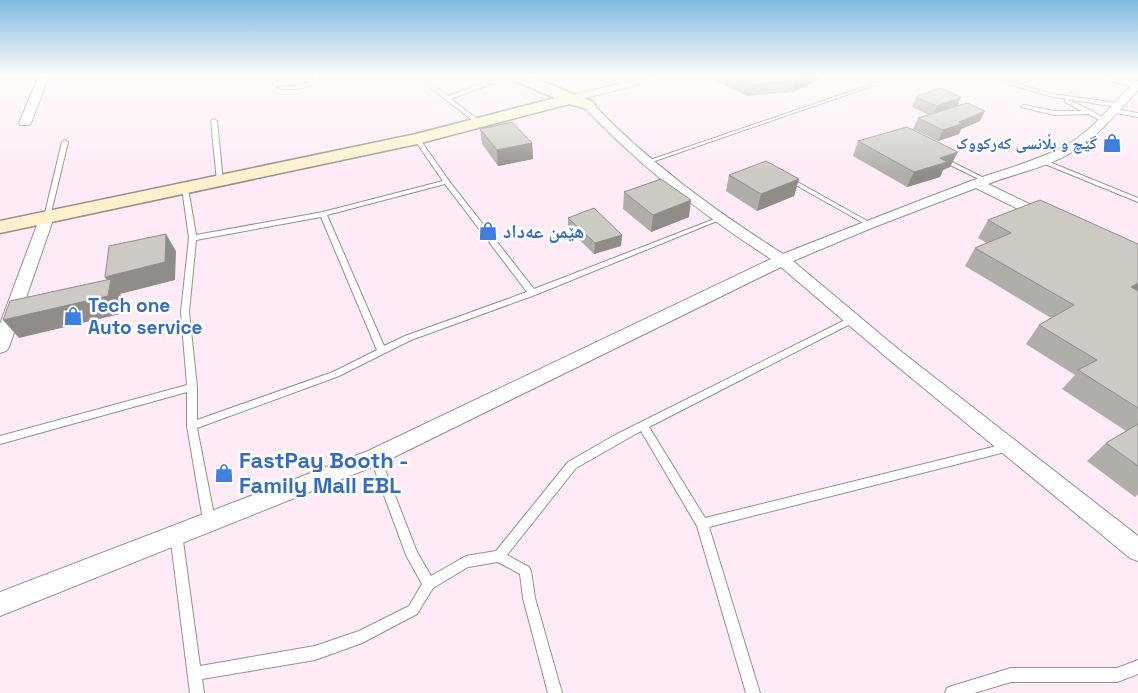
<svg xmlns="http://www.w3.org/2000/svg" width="1138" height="693" font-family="'Space Grotesk','Noto Naskh Arabic',sans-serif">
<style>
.industrial{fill:#ffeaf8}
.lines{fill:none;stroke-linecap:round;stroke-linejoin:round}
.lane-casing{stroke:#94928c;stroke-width:2}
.street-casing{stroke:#94928c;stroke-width:2}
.secondary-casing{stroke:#94928c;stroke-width:3}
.lane{fill:#fff;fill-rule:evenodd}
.street{fill:#fff;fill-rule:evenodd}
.secondary{fill:#fdf1cd;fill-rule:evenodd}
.wall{fill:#b0aea9}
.shaded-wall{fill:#908d89}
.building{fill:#cdcac4;stroke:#908d89}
.labels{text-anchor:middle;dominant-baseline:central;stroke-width:5;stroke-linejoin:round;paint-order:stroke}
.far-shop-label{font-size:16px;font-weight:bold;fill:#366cbe;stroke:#fff;text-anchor:end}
.shop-label{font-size:19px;font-weight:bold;fill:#366cbe;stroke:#fff;text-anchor:start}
.near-shop-label{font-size:22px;font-weight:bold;fill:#366cbe;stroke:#fff;text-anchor:start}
</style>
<rect width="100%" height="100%" fill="#fdfbf4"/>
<!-- industrial -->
<path class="industrial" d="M 0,76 L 1138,76 L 1138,693 L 0,693 Z"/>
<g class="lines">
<!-- lane casing -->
<g class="lane-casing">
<path id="lane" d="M 314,76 L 318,76 L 319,81 C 309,88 289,92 277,87 C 282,85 288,86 294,86 C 301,85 308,83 314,80 Z
M 896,76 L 901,76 L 649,163 L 644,162 Z
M 982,76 L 988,76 L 1053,94 L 1117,103 L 1120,105 L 1117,107 L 1053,97 Z
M 427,81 L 448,96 L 489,81 L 493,81 L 493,83 L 451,99 L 481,122 L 481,124 L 477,124 L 425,83 L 425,82 Z
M 1067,99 L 1092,111 L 1107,120 L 1102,121 L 1088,114 L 1054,115 L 1021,107 L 1024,105 L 1054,111 L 1082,111 L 1065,102 L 1065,100 Z
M 1113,109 L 1138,113 L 1138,117 L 1111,112 L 1111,110 Z
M 214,119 L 217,121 L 223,181 L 220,183 L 217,181 L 211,121 Z
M 417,137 L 419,138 L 449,181 L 534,289 L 717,218 L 721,218 L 722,219 L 535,295 L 411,340 L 339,376 L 197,428 L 215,520 L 213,524 L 209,525 L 205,524 L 203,520 L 187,426 L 187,392 L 0,444 L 0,436 L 187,385 L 181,312 L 189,238 L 182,188 L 183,187 L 185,186 L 188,188 L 196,235 L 323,212 L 443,181 L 414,139 ZM 445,184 L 527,292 L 405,336 L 384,346 L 327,215 ZM 321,217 L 377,350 L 333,372 L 197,420 L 197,387 L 189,312 L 196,240 Z
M 65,140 L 68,142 L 50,217 L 47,219 L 44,217 L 62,142 Z
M 940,158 L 944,158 L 990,181 L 985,182 L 940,160 Z
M 1042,159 L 1138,198 L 1138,202 L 1040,162 L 1039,161 Z
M 794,180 L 871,223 L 873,224 L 869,226 L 867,225 L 792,183 L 791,182 Z
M 853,316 L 857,319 L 856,321 L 649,427 L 705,518 L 1009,443 L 1013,444 L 1014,447 L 1013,450 L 1009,451 L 709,527 L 760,693 L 746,693 L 697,526 L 641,431 L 576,468 L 507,555 L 529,567 L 531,571 L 535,598 L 562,693 L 548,693 L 523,598 L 520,574 L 498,562 L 468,567 L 433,588 L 417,614 L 362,643 L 315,660 L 202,679 L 204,693 L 190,693 L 170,534 L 172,530 L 176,529 L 180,530 L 182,534 L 200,666 L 315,646 L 359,631 L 409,606 L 422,584 L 406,555 L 370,457 L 371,454 L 375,453 L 379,454 L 380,457 L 417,552 L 431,576 L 466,556 L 496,551 L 568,462 L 615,435 Z
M 1138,660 L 1138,674 L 1117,682 L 1011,682 L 974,693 L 945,693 L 947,688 L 952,686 L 1011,668 L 1117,668 Z"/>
</g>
<!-- street casing -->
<g class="street-casing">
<path id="street" d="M 39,76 L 49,76 L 31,123 L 29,125 L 21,125 L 19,123 Z
M 649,76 L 664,76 L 662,78 L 570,102 L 565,99 L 566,97 Z
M 1093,76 L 1110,76 L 1138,81 L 1138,90 C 1118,112 1099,135 1074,151 C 1049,167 1016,173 988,184 L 1050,214 L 1052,217 L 1050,220 L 1040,220 L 976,188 L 874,227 L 793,261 L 898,349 L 1138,536 L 1138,561 L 1130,558 L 886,357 L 781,267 L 382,463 L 0,616 L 0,592 L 368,451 L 771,259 C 703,215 639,166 583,106 L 582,104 L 583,102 L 591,102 C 648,162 714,210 783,254 C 845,229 908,205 971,181 C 1001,170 1034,162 1063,147 C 1090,133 1110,107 1131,86 L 1095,78 Z
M 47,213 L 54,217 L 9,347 L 6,351 L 0,353 L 0,324 L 40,217 Z"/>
</g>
<!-- secondary casing -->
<g class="secondary-casing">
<path id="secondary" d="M 508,76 C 536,73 565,93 592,101 L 595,104 L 592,107 L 587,109 L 569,104 L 417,144 L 0,233 L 0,221 L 416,134 L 555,98 L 510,79 Z"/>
</g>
<!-- lane -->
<use href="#lane" class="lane"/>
<!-- street -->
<use href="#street" class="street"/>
<!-- secondary -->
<use href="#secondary" class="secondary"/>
</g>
<!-- wall -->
<path class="wall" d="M 708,76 L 827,76 L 793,92 L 747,96 L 708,77 Z
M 916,97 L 957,106 L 980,121 L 961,129 L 959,134 L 938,141 L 913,129 L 918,118 L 929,115 L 912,107 Z
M 480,129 L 532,143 L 533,159 L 498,166 L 482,144 Z
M 858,141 L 950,167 L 943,170 L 940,177 L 907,187 L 853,156 Z
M 729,175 L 799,179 L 794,196 L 757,211 L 726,191 Z
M 624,192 L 689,217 L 651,232 L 623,209 Z
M 568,218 L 622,235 L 621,246 L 594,254 L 568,229 Z
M 988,220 L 1138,244 L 1138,494 L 1135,497 L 1087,461 L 1106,443 L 1126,431 L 1062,389 L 1075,375 L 1026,344 L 1039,325 L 1051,318 L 965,266 L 975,248 L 987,243 L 978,238 Z"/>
<!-- shaded-wall -->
<path class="shaded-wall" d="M 808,76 L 827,76 L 793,92 L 796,81 Z
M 961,97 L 957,107 L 933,116 L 937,106 Z
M 985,111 L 980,121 L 961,129 L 959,134 L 938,141 L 943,130 L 959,122 Z
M 532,143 L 533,159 L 498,166 L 497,150 Z
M 958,152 L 950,167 L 943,170 L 940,177 L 907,187 L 914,172 L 940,158 Z
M 799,179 L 794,196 L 757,211 L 761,194 Z
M 691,200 L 689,217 L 651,232 L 653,215 Z
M 166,234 L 176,251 L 175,280 L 120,294 L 123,297 L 120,314 L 19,338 L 3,320 L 110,284 L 105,277 Z
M 622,235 L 621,246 L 594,254 L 595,243 Z
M 1138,283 L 1138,292 L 1131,287 Z"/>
<!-- building -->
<path class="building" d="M 730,76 L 808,76 L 796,81 L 749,85 Z
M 940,88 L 961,97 L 937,106 L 916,97 Z
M 967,103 L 985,111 L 959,122 L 964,123 L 943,130 L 918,118 Z
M 512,122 L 532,143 L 497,150 L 480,129 Z
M 907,127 L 958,152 L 940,158 L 947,162 L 914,172 L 858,141 Z
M 766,161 L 799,179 L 761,194 L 729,175 Z
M 661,179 L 691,200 L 653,215 L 624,192 Z
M 1040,200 L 1138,244 L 1138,283 L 1131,287 L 1138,291 L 1138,408 L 1078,370 L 1097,360 L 1039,325 L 1074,305 L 975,248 L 1011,233 L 988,220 Z
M 594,208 L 622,235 L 595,243 L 568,218 Z
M 166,234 L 165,262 L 105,277 L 109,246 Z
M 111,279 L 108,296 L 3,320 L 10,301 Z
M 1138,424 L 1138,466 L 1106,443 Z"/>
<!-- sky -->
<linearGradient id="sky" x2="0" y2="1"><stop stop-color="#81bae2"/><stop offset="0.44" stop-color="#fefdfa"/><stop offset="1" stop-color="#fefdfa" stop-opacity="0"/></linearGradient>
<rect width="1138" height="173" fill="url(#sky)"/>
<!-- icons -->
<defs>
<g id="shop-bare" transform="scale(1.5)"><path d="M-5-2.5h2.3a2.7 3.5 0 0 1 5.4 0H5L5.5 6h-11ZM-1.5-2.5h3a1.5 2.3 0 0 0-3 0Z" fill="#3f7fe0" stroke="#fff" stroke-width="2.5" paint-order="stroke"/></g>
</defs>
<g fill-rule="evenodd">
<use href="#shop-bare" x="1112" y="143"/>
<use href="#shop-bare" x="488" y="231"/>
<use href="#shop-bare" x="73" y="316"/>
<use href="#shop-bare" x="224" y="473"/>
</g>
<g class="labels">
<!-- far-shop labels -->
<g class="far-shop-label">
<text x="1097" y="143">گێچ و بڵانسی کەرکووک</text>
</g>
<!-- shop labels -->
<g class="shop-label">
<text x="503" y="231">هێمن عەداد</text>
<text x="88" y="305">Tech one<tspan x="88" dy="22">Auto service</tspan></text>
</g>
<!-- near-shop labels -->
<g class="near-shop-label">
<text x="239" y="460">FastPay Booth -<tspan x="239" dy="25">Family Mall EBL</tspan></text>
</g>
</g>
</svg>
